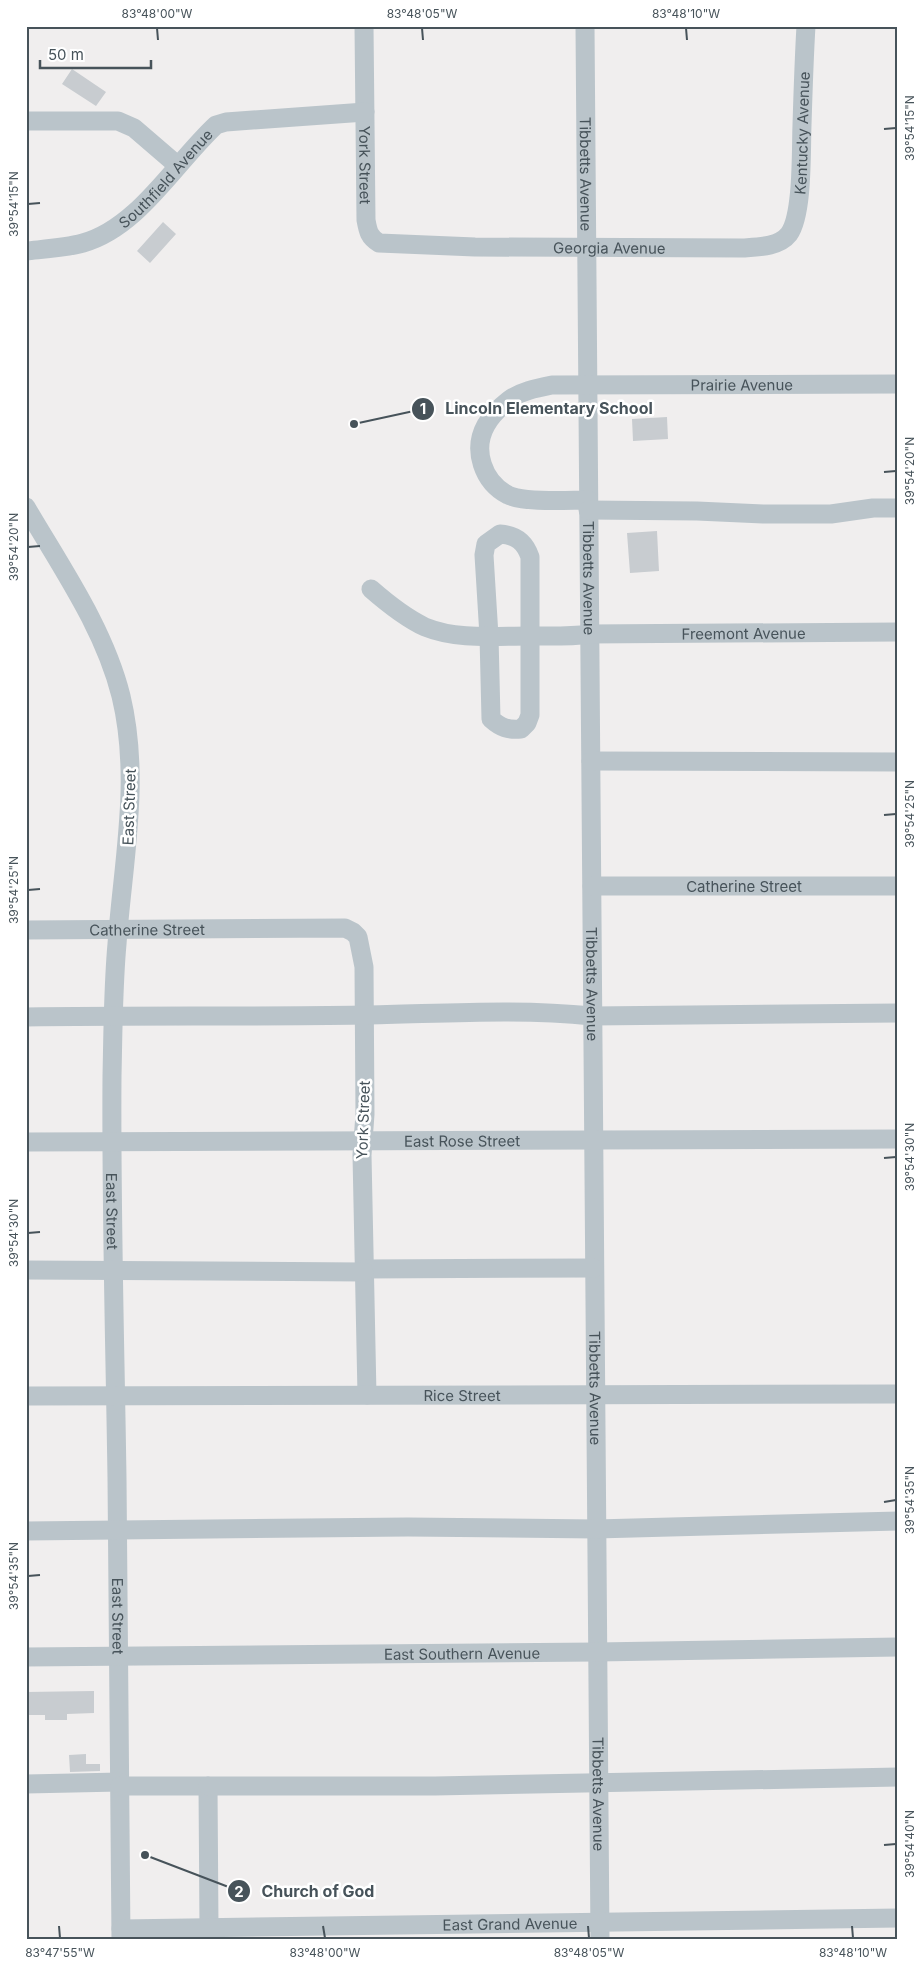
<svg xmlns="http://www.w3.org/2000/svg" width="924" height="1966" font-family="Inter,sans-serif">
<style>
.building{fill:#c8ccd0}
.lines{fill:none;stroke-linecap:round;stroke-linejoin:round}
.minor{stroke:#bac4ca;stroke-width:19}
.ticks{fill:none;stroke:#47535a;stroke-width:2}
.labels{text-anchor:middle;dominant-baseline:central;stroke-width:5;stroke-linejoin:round;paint-order:stroke}
.street-label{font-size:15px;fill:#47535a;stroke:#fff}
.leader{fill:none;stroke:#47535a;stroke-width:2}
.callout-dot{fill:#47535a;stroke:#fff;stroke-width:2}
.mark-label{font-size:15px;text-anchor:middle;font-weight:bold;fill:#fff}
.callout-label{font-size:16px;text-anchor:middle;font-weight:bold;fill:#47535a;stroke:#fff;stroke-width:5;stroke-linejoin:round;paint-order:stroke}
.neatline{fill:none;stroke:#47535a;stroke-width:2}
.ticks-label{font-size:12px;text-anchor:middle;fill:#47535a}
</style>
<rect width="100%" height="100%" fill="#f0eeee"/>
<!-- building -->
<path class="building" d="M 72,69 L 106,92 L 96,106 L 62,84 Z
M 163,222 L 176,234 L 150,263 L 137,251 Z
M 667,417 L 668,439 L 633,441 L 632,419 Z
M 657,531 L 659,571 L 630,573 L 627,533 Z
M 94,1691 L 94,1713 L 67,1714 L 67,1720 L 45,1720 L 45,1715 L 26,1715 L 26,1692 Z
M 86,1754 L 86,1764 L 100,1764 L 100,1771 L 70,1772 L 69,1755 Z"/>
<g class="lines">
<!-- minor -->
<g class="minor">
<path id="s1" d="M 364,26 L 366,220 C 368,231 369,237 379,243 L 475,247 L 743,248 C 758,247 779,247 789,234 C 803,215 801,150 802,125 C 803,92 804,59 806,26"/>
<path id="s2" d="M 585,26 L 600,1940"/>
<path d="M 26,121 L 118,121 L 134,128 L 177,165"/>
<path id="s3" d="M 26,251 C 45,249 65,248 83,243 C 138,228 175,163 216,125 L 226,122 L 365,112"/>
<path id="s4" d="M 588,500 C 568,500 525,503 508,495 C 483,482 472,450 486,425 C 491,416 500,407 509,400 C 521,391 537,388 552,385 L 898,384"/>
<path id="s5" d="M 26,507 C 61,567 104,628 121,696 C 141,779 123,861 117,944 C 113,988 113,1032 112,1076 C 111,1210 115,1344 117,1478 C 119,1632 119,1786 121,1940"/>
<path d="M 588,510 L 697,511 L 763,514 L 831,514 L 873,508 L 898,508"/>
<path d="M 500,534 C 516,535 525,542 530,557 L 530,715 L 527,723 L 521,729 C 508,730 501,728 491,719 L 489,636 L 484,555 L 486,544 Z"/>
<path id="s6" d="M 371,589 C 387,603 406,618 425,627 C 457,640 494,636 528,636 C 549,636 569,637 589,634 L 898,632"/>
<path d="M 591,761 L 898,762"/>
<path id="s7" d="M 592,886 L 898,886"/>
<path id="s8" d="M 26,930 L 345,928 L 353,932 L 358,937 L 364,967 L 365,1114 L 362,1155 L 367,1395"/>
<path d="M 26,1017 C 138,1015 250,1017 362,1015 C 438,1014 516,1008 592,1016 L 898,1013"/>
<path id="s9" d="M 26,1142 L 898,1139"/>
<path d="M 364,1269 L 594,1268"/>
<path d="M 26,1270 L 364,1272"/>
<path id="s10" d="M 26,1396 L 898,1394"/>
<path d="M 26,1531 L 408,1527 L 596,1529 L 898,1521"/>
<path id="s11" d="M 26,1657 L 597,1652 L 898,1647"/>
<path d="M 26,1784 L 120,1782"/>
<path d="M 120,1786 L 208,1786 L 209,1928"/>
<path d="M 208,1786 L 435,1786 L 898,1777"/>
<path id="s12" d="M 121,1929 L 898,1918"/>
</g>
</g>
<!-- ticks -->
<path class="ticks" d="M 157,28 L 158,40M 422,28 L 423,40M 686,28 L 687,40M 884,129 L 896,128M 28,204 L 40,203M 884,472 L 896,471M 28,547 L 40,546M 884,815 L 896,814M 28,890 L 40,889M 884,1158 L 896,1157M 28,1233 L 40,1232M 884,1502 L 896,1500M 28,1576 L 40,1575M 884,1845 L 896,1844M 59,1926 L 60,1938M 323,1926 L 325,1938M 588,1926 L 589,1938M 852,1926 L 853,1938"/>
<g class="labels">
<!-- street labels -->
<g class="street-label">
<text stroke="none"><textPath href="#s1" startOffset="738">Kentucky Avenue</textPath></text>
<text stroke="none"><textPath href="#s1" startOffset="139">York Street</textPath></text>
<text stroke="none"><textPath href="#s2" startOffset="148">Tibbetts Avenue</textPath></text>
<text stroke="none"><textPath href="#s3" startOffset="164">Southfield Avenue</textPath></text>
<text stroke="none"><textPath href="#s1" startOffset="452">Georgia Avenue</textPath></text>
<text stroke="none"><textPath href="#s4" startOffset="432">Prairie Avenue</textPath></text>
<text stroke="none"><textPath href="#s2" startOffset="552">Tibbetts Avenue</textPath></text>
<text stroke="none"><textPath href="#s6" startOffset="386">Freemont Avenue</textPath></text>
<text transform="translate(129 807) rotate(-88)">East Street</text>
<text stroke="none"><textPath href="#s7" startOffset="152">Catherine Street</textPath></text>
<text stroke="none"><textPath href="#s8" startOffset="121">Catherine Street</textPath></text>
<text stroke="none"><textPath href="#s2" startOffset="958">Tibbetts Avenue</textPath></text>
<text transform="translate(363 1120) rotate(-88)">York Street</text>
<text stroke="none"><textPath href="#s9" startOffset="436">East Rose Street</textPath></text>
<text stroke="none"><textPath href="#s5" startOffset="729">East Street</textPath></text>
<text stroke="none"><textPath href="#s2" startOffset="1362">Tibbetts Avenue</textPath></text>
<text stroke="none"><textPath href="#s10" startOffset="436">Rice Street</textPath></text>
<text stroke="none"><textPath href="#s5" startOffset="1134">East Street</textPath></text>
<text stroke="none"><textPath href="#s11" startOffset="436">East Southern Avenue</textPath></text>
<text stroke="none"><textPath href="#s2" startOffset="1768">Tibbetts Avenue</textPath></text>
<text stroke="none"><textPath href="#s12" startOffset="389">East Grand Avenue</textPath></text>
</g>
</g>
<!-- callouts -->
<path class="leader" d="M354 424L423 409M145 1855L239 1891"/>
<g class="callout-dot">
<circle cx="354" cy="424" r="5"/>
<circle cx="145" cy="1855" r="5"/>
<circle cx="423" cy="409" r="12"/>
<circle cx="239" cy="1891" r="12"/>
</g>
<g class="mark-label">
<text x="423" y="414">1</text>
<text x="239" y="1897">2</text>
</g>
<g class="callout-label">
<text x="549" y="414">Lincoln Elementary School</text>
<text x="318" y="1897">Church of God</text>
</g>
<!-- border -->
<rect width="924" height="1966" fill="none" stroke="#ffffff" stroke-width="55"/>
<!-- scale -->
<path d="M40 60v8h111v-8" fill="none" stroke="#47535a" stroke-width="2.5"/>
<text x="48" y="60" font-size="15" fill="#47535a" stroke="#ffffff" stroke-width="4" paint-order="stroke">50 m</text>
<rect x="28" y="28" width="868" height="1910" class="neatline"/>
<g class="ticks-label">
<text x="157" y="18">83°48'00"W</text>
<text x="422" y="18">83°48'05"W</text>
<text x="686" y="18">83°48'10"W</text>
<text transform="translate(910 128) rotate(-90)" y="4">39°54'15"N</text>
<text transform="translate(14 204) rotate(-90)" y="4">39°54'15"N</text>
<text transform="translate(910 471) rotate(-90)" y="4">39°54'20"N</text>
<text transform="translate(14 547) rotate(-90)" y="4">39°54'20"N</text>
<text transform="translate(910 814) rotate(-90)" y="4">39°54'25"N</text>
<text transform="translate(14 890) rotate(-90)" y="4">39°54'25"N</text>
<text transform="translate(910 1157) rotate(-90)" y="4">39°54'30"N</text>
<text transform="translate(14 1233) rotate(-90)" y="4">39°54'30"N</text>
<text transform="translate(910 1500) rotate(-90)" y="4">39°54'35"N</text>
<text transform="translate(14 1576) rotate(-90)" y="4">39°54'35"N</text>
<text transform="translate(910 1844) rotate(-90)" y="4">39°54'40"N</text>
<text x="60" y="1957">83°47'55"W</text>
<text x="325" y="1957">83°48'00"W</text>
<text x="589" y="1957">83°48'05"W</text>
<text x="853" y="1957">83°48'10"W</text>
</g>
</svg>
